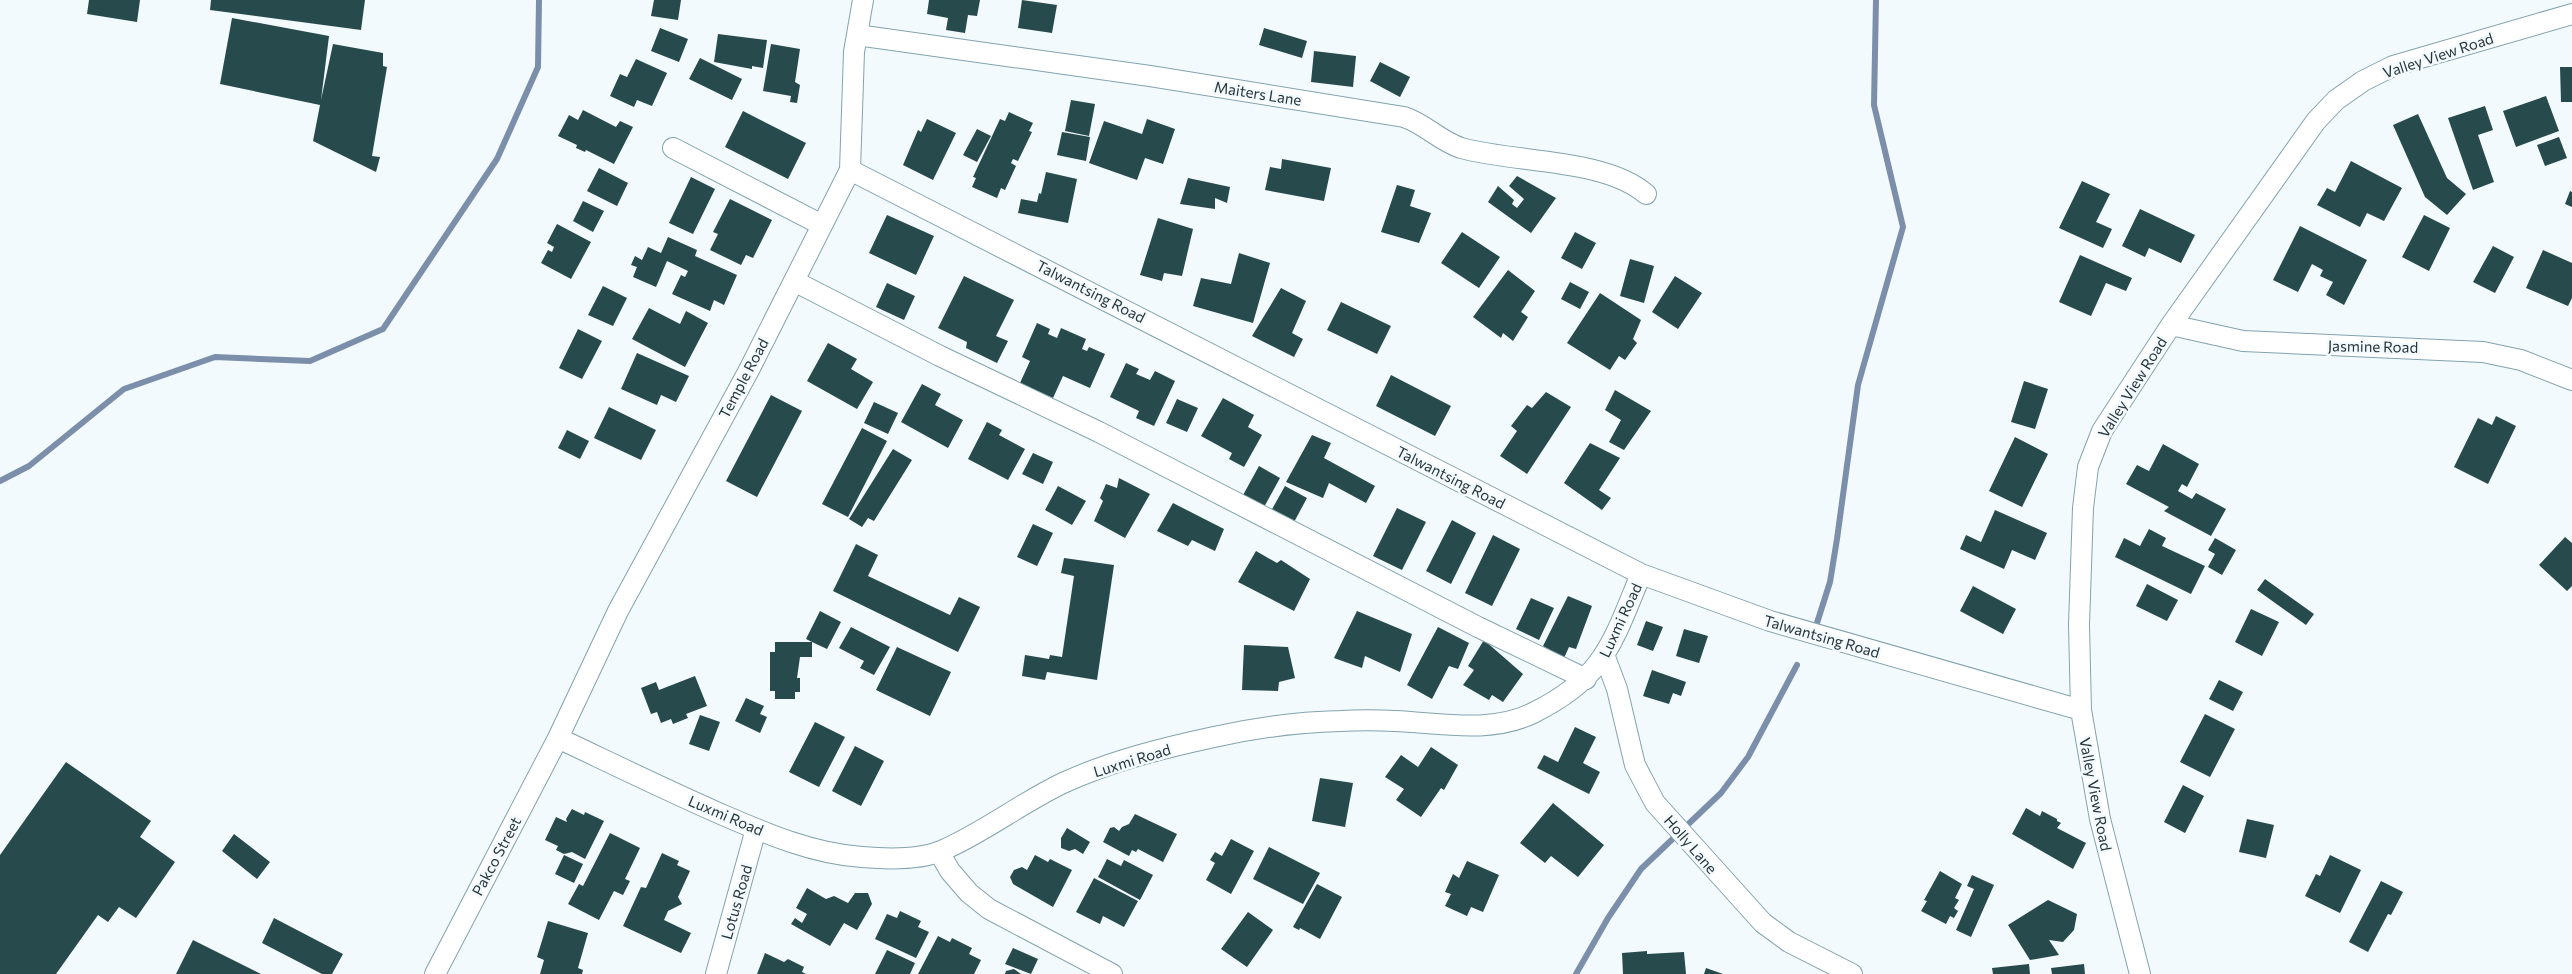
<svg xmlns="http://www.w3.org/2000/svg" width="2572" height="974" font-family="Commissioner,sans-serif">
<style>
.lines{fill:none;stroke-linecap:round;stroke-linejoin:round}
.stream{stroke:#7b8fab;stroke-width:6}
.building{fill:#274a4d}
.minor-casing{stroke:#82a3af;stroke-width:22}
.minor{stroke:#fff;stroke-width:20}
.labels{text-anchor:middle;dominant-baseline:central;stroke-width:5;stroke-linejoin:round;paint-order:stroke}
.street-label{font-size:15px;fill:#27353a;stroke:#f3fafd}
</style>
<rect width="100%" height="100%" fill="#f3fafd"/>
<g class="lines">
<!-- stream -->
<path class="stream" d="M 0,481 L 29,466 L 124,389 L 215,357 L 310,361 L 383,329 L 497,159 L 538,67 L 539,0
M 1817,623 L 1830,582 L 1837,539 L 1858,385 L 1903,227 L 1874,105 L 1876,0
M 1576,974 L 1608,918 L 1641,869 L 1721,793 L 1748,757 L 1797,665"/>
</g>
<!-- building -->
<path class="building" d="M 89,0 L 140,0 L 137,22 L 87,14 Z
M 211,0 L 365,0 L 361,30 L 210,10 Z
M 654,0 L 681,0 L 678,20 L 651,16 Z
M 929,0 L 980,0 L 977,16 L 968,15 L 965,33 L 946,30 L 948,18 L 927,14 Z
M 1022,0 L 1057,5 L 1052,33 L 1018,28 Z
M 232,18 L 329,36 L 321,100 L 333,44 L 383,53 L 383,66 L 387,67 L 372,156 L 380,157 L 376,172 L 313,141 L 320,105 L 220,84 Z
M 660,28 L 688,39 L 679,62 L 651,51 Z
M 1264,28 L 1307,41 L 1302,58 L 1259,45 Z
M 718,34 L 767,40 L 763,68 L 752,66 L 752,69 L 714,62 Z
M 771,44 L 800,49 L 795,82 L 800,85 L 797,103 L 790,102 L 791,96 L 763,91 Z
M 1314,51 L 1356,56 L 1353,87 L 1311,82 Z
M 700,58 L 742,79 L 732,100 L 689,79 Z
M 636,59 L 667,73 L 652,106 L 637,100 L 634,107 L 610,96 L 620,74 L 627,77 Z
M 1380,62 L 1410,77 L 1400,97 L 1370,81 Z
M 2560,67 L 2572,67 L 2572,102 L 2561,102 Z
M 2546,96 L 2559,131 L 2516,147 L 2503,111 Z
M 1071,100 L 1095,104 L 1089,136 L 1065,131 Z
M 2485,106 L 2493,130 L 2478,135 L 2494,182 L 2473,190 L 2448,118 Z
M 583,110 L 616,127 L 620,121 L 633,127 L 614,164 L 586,150 L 585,152 L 576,148 L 577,145 L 558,136 L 569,115 L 578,120 Z
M 743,111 L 806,143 L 788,179 L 725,147 Z
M 1009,112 L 1033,123 L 1029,131 L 1032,132 L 1018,161 L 1013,159 L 1011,163 L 1016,166 L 1005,190 L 1001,188 L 997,198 L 972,187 L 976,178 L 973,177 L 1000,119 L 1005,121 Z
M 2418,114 L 2447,178 L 2466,194 L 2447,215 L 2425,197 L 2393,125 Z
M 927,119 L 956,133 L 933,180 L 903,165 L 918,130 L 921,132 Z
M 1147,119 L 1175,129 L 1163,164 L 1145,158 L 1137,180 L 1089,163 L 1104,121 L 1142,134 Z
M 977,129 L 991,136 L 977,162 L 963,155 Z
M 1062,132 L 1090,137 L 1086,161 L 1057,155 Z
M 2559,137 L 2567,158 L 2545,166 L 2537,145 Z
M 1282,159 L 1331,168 L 1324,201 L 1265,190 L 1270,167 L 1281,169 Z
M 2351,161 L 2402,188 L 2384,221 L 2367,213 L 2360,227 L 2317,205 L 2327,188 L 2335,192 Z
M 599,168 L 628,183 L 617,206 L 587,191 Z
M 1046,172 L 1077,179 L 1068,223 L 1018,213 L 1021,199 L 1037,202 L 1039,193 L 1041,194 Z
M 1517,176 L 1556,198 L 1531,233 L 1488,202 L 1498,186 L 1514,200 L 1512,204 L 1517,208 L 1524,199 L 1509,186 Z
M 691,177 L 715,189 L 693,234 L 669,223 Z
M 1188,178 L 1230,187 L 1227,203 L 1215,198 L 1215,209 L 1180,204 Z
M 2082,181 L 2110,194 L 2096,222 L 2112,229 L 2103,248 L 2059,228 Z
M 1397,185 L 1415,190 L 1410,206 L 1431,213 L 1419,243 L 1381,232 Z
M 2570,191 L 2572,192 L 2572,207 L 2565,204 Z
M 730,199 L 772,220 L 753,258 L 746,255 L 741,265 L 710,250 L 718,234 L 713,232 Z
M 583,201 L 604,211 L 593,232 L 573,221 Z
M 2140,209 L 2195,235 L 2181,263 L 2149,248 L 2145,257 L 2122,246 Z
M 887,215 L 934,236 L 916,275 L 869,253 Z
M 2424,215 L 2450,228 L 2429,271 L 2402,257 Z
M 1158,218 L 1193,229 L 1182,276 L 1164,273 L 1162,281 L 1140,275 Z
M 557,224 L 591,242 L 571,279 L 541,263 L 548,250 L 552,252 L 554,247 L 547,243 Z
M 2300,226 L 2367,260 L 2344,305 L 2326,295 L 2333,282 L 2320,276 L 2323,270 L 2312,264 L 2298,292 L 2273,280 Z
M 1462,232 L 1500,257 L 1479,288 L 1441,263 Z
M 1575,232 L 1596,243 L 1582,269 L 1561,258 Z
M 668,237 L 697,250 L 695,256 L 737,275 L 724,305 L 714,300 L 710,311 L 672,294 L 681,275 L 685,277 L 688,271 L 667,261 L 656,287 L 633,277 L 637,267 L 631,265 L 635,256 L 642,260 L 648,247 L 661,253 Z
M 2493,246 L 2514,257 L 2495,293 L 2473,282 Z
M 2543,250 L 2572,263 L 2572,298 L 2568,306 L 2526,288 Z
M 1239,253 L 1270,263 L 1253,323 L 1193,306 L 1201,278 L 1231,284 Z
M 2080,255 L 2132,278 L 2126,291 L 2106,283 L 2091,316 L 2059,302 Z
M 1630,259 L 1654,266 L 1644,303 L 1620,296 Z
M 1508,270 L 1535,291 L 1521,312 L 1528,317 L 1513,341 L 1503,333 L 1501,338 L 1473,317 Z
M 964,276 L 1014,300 L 996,336 L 1008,341 L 997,363 L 966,348 L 967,342 L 938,328 Z
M 1675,276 L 1702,293 L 1678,329 L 1652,312 Z
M 1570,282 L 1589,292 L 1580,309 L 1561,299 Z
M 887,283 L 915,296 L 904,320 L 876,307 Z
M 603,286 L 627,298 L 613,326 L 588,315 Z
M 1281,288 L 1306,301 L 1292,333 L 1303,339 L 1294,357 L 1252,336 Z
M 1600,293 L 1641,320 L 1633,339 L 1637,343 L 1625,360 L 1619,356 L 1610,370 L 1567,343 Z
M 1341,302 L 1391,326 L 1377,354 L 1327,330 Z
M 649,308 L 680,324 L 686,311 L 708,323 L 685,367 L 632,339 Z
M 1037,323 L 1050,329 L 1048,334 L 1057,338 L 1061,328 L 1086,339 L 1082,349 L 1087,351 L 1089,347 L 1105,354 L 1090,388 L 1063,376 L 1053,398 L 1020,383 L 1030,361 L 1022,357 Z
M 578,329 L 602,341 L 582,379 L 559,368 Z
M 828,343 L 857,359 L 851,369 L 873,382 L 857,409 L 807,381 Z
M 637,353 L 689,376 L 676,402 L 661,395 L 657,405 L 621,389 Z
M 1126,363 L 1139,369 L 1136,374 L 1150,380 L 1155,371 L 1175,381 L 1154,426 L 1136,418 L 1139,411 L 1110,397 Z
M 1391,375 L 1451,406 L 1435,436 L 1376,406 Z
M 2024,381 L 2048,389 L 2035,429 L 2011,422 Z
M 922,384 L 941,394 L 935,405 L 963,420 L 948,448 L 901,422 Z
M 1615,390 L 1651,411 L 1624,450 L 1609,442 L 1621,420 L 1605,410 Z
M 1546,392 L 1571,407 L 1527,474 L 1500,456 L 1517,431 L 1511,426 L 1527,405 L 1532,408 Z
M 771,395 L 802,411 L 757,497 L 726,481 Z
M 1223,398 L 1254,415 L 1248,427 L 1262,435 L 1244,467 L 1229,459 L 1232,453 L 1201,436 Z
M 1177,399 L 1198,408 L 1187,432 L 1166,423 Z
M 874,402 L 898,413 L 888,434 L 864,423 Z
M 609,407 L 656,430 L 641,460 L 594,438 Z
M 2496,416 L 2516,426 L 2488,484 L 2454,467 L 2478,418 L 2492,425 Z
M 987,422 L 1002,430 L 999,435 L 1025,449 L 1008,480 L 968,459 Z
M 862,428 L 887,441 L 848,517 L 822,504 Z
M 567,430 L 589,441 L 580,459 L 558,448 Z
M 1312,435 L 1331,443 L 1324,458 L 1375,486 L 1366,503 L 1329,483 L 1323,498 L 1286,482 Z
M 2015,437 L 2048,454 L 2022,507 L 1989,491 Z
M 1590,443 L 1620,458 L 1599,490 L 1611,498 L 1602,510 L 1564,483 Z
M 2163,444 L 2199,464 L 2187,487 L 2182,484 L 2178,491 L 2192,499 L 2196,493 L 2226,509 L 2211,536 L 2164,511 L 2169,507 L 2126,484 L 2137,465 L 2149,471 Z
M 893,449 L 912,460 L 874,521 L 868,518 L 862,527 L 849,519 Z
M 1033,453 L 1053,462 L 1043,484 L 1022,474 Z
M 1259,466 L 1280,478 L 1263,509 L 1242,497 Z
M 1119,478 L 1150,494 L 1125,538 L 1094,521 L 1103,501 L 1100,498 L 1106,484 L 1117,488 Z
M 1058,486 L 1086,501 L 1072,525 L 1045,510 Z
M 1285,486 L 1307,498 L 1293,524 L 1271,511 Z
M 1173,503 L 1224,529 L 1215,551 L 1192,540 L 1188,546 L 1157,531 Z
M 1397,508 L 1426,522 L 1402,570 L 1373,556 Z
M 1995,510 L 2047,533 L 2035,560 L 2012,550 L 2004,569 L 1960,549 L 1966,535 L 1981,542 Z
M 1452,520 L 1476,533 L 1451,584 L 1426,571 Z
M 1033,524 L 1053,533 L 1037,566 L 1017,557 Z
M 2149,529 L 2166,538 L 2162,546 L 2205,566 L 2191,594 L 2115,557 L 2124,538 L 2140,546 Z
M 1493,535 L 1520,549 L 1492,606 L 1465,593 Z
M 2565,537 L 2572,543 L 2572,586 L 2567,591 L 2539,565 Z
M 2215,538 L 2236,550 L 2222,575 L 2208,567 L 2215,554 L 2208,550 Z
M 856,544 L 878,555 L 868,576 L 950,615 L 959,597 L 980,607 L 958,652 L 833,591 Z
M 1256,551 L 1277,563 L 1281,560 L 1310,579 L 1294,611 L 1238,582 Z
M 1064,558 L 1114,565 L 1097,680 L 1047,672 L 1045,680 L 1022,676 L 1025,655 L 1049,659 L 1050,655 L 1062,657 L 1074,576 L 1061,573 Z
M 2265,579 L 2314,614 L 2306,625 L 2257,590 Z
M 2147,584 L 2178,600 L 2167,621 L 2136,606 Z
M 1973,586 L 2016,609 L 2003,634 L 1960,611 Z
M 1568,596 L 1592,606 L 1576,649 L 1569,647 L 1564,658 L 1543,646 Z
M 1531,598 L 1554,608 L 1539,640 L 1516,629 Z
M 2251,609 L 2279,622 L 2262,656 L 2235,642 Z
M 820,611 L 841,622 L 827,649 L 812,642 L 812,657 L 800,657 L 797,678 L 800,678 L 800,692 L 795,692 L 795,699 L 775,699 L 775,691 L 770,691 L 770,652 L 775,652 L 775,642 L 812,642 L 806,639 Z
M 1357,611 L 1412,634 L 1400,672 L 1365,656 L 1362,668 L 1334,658 Z
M 1646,621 L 1663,627 L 1653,651 L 1637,645 Z
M 851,627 L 890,647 L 874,675 L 860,668 L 864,661 L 839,648 Z
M 1438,627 L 1469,643 L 1458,669 L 1449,666 L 1432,699 L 1407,685 Z
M 1684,629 L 1708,636 L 1699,663 L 1676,656 Z
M 1484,640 L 1523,674 L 1503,702 L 1492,695 L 1489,700 L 1463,685 L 1474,670 L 1468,666 Z
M 1244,645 L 1288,647 L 1295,678 L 1279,682 L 1278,691 L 1242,690 Z
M 897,647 L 951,672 L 930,716 L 876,690 Z
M 1652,670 L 1686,682 L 1681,696 L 1673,693 L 1669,704 L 1643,696 Z
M 695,676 L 707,706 L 686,714 L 688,718 L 673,724 L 671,719 L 661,723 L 657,712 L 651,714 L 641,688 L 656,682 L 659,690 Z
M 2219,680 L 2243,692 L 2233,711 L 2209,699 Z
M 746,698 L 764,706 L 760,714 L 767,717 L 760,733 L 735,721 Z
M 2205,714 L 2235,729 L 2210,777 L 2180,762 Z
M 700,715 L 720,722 L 709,751 L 689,744 Z
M 815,722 L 845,737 L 819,787 L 789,772 Z
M 1575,727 L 1596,737 L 1583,763 L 1600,772 L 1589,794 L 1537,768 L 1544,755 L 1558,762 Z
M 855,746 L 884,761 L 861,806 L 832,791 Z
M 1431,747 L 1458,765 L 1444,790 L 1441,788 L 1421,817 L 1396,800 L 1404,789 L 1385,777 L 1401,755 L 1418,767 Z
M 66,762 L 151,821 L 140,837 L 175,862 L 136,918 L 119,907 L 108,922 L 98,915 L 56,974 L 0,974 L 0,855 Z
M 1320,778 L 1353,783 L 1345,827 L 1312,821 Z
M 2183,785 L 2204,796 L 2185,833 L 2164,822 Z
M 1553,803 L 1604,845 L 1578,877 L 1551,856 L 1545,863 L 1520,843 Z
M 2026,808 L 2040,816 L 2042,811 L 2057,819 L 2057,821 L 2061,823 L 2057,828 L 2086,843 L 2073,869 L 2012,834 Z
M 572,809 L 584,815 L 585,812 L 604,821 L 585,859 L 572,852 L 564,854 L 556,850 L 558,846 L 545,840 L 556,817 L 567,822 L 566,819 Z
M 1135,814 L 1177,834 L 1163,862 L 1138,849 L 1136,852 L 1132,850 L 1129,856 L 1103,842 L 1110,828 L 1114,827 L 1119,831 L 1122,827 L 1129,824 Z
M 2247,819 L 2274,825 L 2266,858 L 2239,852 Z
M 1067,828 L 1090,842 L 1083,854 L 1075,849 L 1069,851 L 1061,848 L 1061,838 Z
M 610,833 L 640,848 L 625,879 L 630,881 L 623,895 L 614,891 L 599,920 L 568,904 L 579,884 L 583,886 Z
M 234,834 L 270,862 L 257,879 L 222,851 Z
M 1231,839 L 1254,851 L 1231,894 L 1206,880 L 1215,863 L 1210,860 L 1215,852 L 1222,856 Z
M 1269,847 L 1320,873 L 1303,904 L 1253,879 Z
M 662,853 L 679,861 L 677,865 L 690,871 L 678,897 L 682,904 L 668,911 L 664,920 L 691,933 L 681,953 L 623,926 L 641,887 L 646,888 Z
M 564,855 L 583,864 L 574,883 L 555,874 Z
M 1035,855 L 1048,862 L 1050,859 L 1072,870 L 1053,907 L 1013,884 L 1010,877 L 1014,870 L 1022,867 L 1027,870 Z
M 2330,855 L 2361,870 L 2340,913 L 2305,896 L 2316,874 L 2320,876 Z
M 1107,859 L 1121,866 L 1124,860 L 1153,875 L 1140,900 L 1098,877 Z
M 1467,861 L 1499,875 L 1483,912 L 1471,907 L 1467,916 L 1445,906 L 1451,894 L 1445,892 L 1453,874 L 1459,878 Z
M 1940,871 L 1962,884 L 1955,898 L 1959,900 L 1954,908 L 1958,911 L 1954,918 L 1950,916 L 1946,924 L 1921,911 L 1927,901 L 1924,900 Z
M 1972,875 L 1994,885 L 1971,937 L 1956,930 L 1974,889 L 1967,886 Z
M 1094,878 L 1138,901 L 1124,927 L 1103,916 L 1100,924 L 1076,912 Z
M 2381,881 L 2403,892 L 2391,915 L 2388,914 L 2368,952 L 2349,942 Z
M 1317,884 L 1342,897 L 1320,939 L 1300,928 L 1299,930 L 1293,927 Z
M 807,888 L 826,899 L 834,896 L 848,903 L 855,893 L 868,893 L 872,904 L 857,930 L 844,923 L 830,946 L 791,924 L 795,918 L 802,923 L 807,914 L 796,908 Z
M 2048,900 L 2077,914 L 2074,930 L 2063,942 L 2049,940 L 2059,955 L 2030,960 L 2008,925 Z
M 900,911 L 921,921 L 918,927 L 929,932 L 916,958 L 875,939 L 887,914 L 897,918 Z
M 1248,912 L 1273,930 L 1247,967 L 1221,949 Z
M 274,918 L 343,954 L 332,974 L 322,974 L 262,943 Z
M 548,921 L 588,933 L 578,968 L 583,970 L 582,974 L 540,974 L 544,960 L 537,957 Z
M 938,936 L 950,942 L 952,938 L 972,948 L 969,954 L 981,960 L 974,974 L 918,974 Z
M 193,940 L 261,974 L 176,974 Z
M 1013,948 L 1038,959 L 1031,974 L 1005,964 Z
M 887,950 L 915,963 L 910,974 L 875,974 Z
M 1647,951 L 1647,954 L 1684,952 L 1686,974 L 1623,974 L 1622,953 Z
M 765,953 L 784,962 L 788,959 L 804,967 L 802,972 L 806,974 L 757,974 Z
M 2029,964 L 2030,974 L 1993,974 L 1992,968 Z
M 2084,964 L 2085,974 L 2052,974 L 2051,968 Z
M 1706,968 L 1723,974 L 1704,974 Z
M 1014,969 L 1021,974 L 1005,974 L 1006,971 Z"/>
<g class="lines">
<!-- minor casing -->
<g class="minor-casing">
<path id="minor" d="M 857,35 L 1150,76 L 1404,117 C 1425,124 1440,141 1461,148 C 1515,163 1604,158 1646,194
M 673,148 L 822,225
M 850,170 L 1641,574 L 1770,621 L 2081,710
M 794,281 L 940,356 L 1099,432 L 1478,627 L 1586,679
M 2171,325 L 2243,341 L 2483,352 L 2521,360 L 2572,380
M 1605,657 L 1617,689 L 1635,765 L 1655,803 L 1763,923 L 1789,942 L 1852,974
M 558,738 C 613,764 668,791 723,815 C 767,834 814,854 862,857 C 885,859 919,860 941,851 C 983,833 1021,803 1063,783 C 1111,761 1163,748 1214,737 C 1254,728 1299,722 1340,721 C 1358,720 1377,720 1395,721 C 1441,723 1490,734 1533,713 C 1604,678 1612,644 1641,574
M 939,852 L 950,871 L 969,893 L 989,909 L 1112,974
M 435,974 L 558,738 L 618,611 L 749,370 L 850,170 L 854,52 L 863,0
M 716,974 L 756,829
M 2140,974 L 2100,819 L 2081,710 L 2079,625 L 2083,508 L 2088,467 L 2102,431 L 2126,394 L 2171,325 L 2316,121 L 2336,100 L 2363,81 L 2393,66 L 2572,14"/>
</g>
<!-- minor -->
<use href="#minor" class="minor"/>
</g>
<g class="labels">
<!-- street labels -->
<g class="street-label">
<text transform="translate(2438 55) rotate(-18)">Valley View Road</text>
<text transform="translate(1258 93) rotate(9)">Maiters Lane</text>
<text transform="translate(1091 291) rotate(27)">Talwantsing Road</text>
<text transform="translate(2373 346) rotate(1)">Jasmine Road</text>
<text transform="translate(743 378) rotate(-62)">Temple Road</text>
<text transform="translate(2132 387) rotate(-58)">Valley View Road</text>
<text transform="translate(1451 477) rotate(27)">Talwantsing Road</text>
<text transform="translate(1620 620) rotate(-65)">Luxmi Road</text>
<text transform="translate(1822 636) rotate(16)">Talwantsing Road</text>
<text transform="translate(1132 760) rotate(-17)">Luxmi Road</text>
<text transform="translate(2096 794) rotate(79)">Valley View Road</text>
<text transform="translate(726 815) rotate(23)">Luxmi Road</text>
<text transform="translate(1691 844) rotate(49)">Holly Lane</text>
<text transform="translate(496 856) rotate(-62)">Pakco Street</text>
<text transform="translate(736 902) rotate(-74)">Lotus Road</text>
</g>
</g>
</svg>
